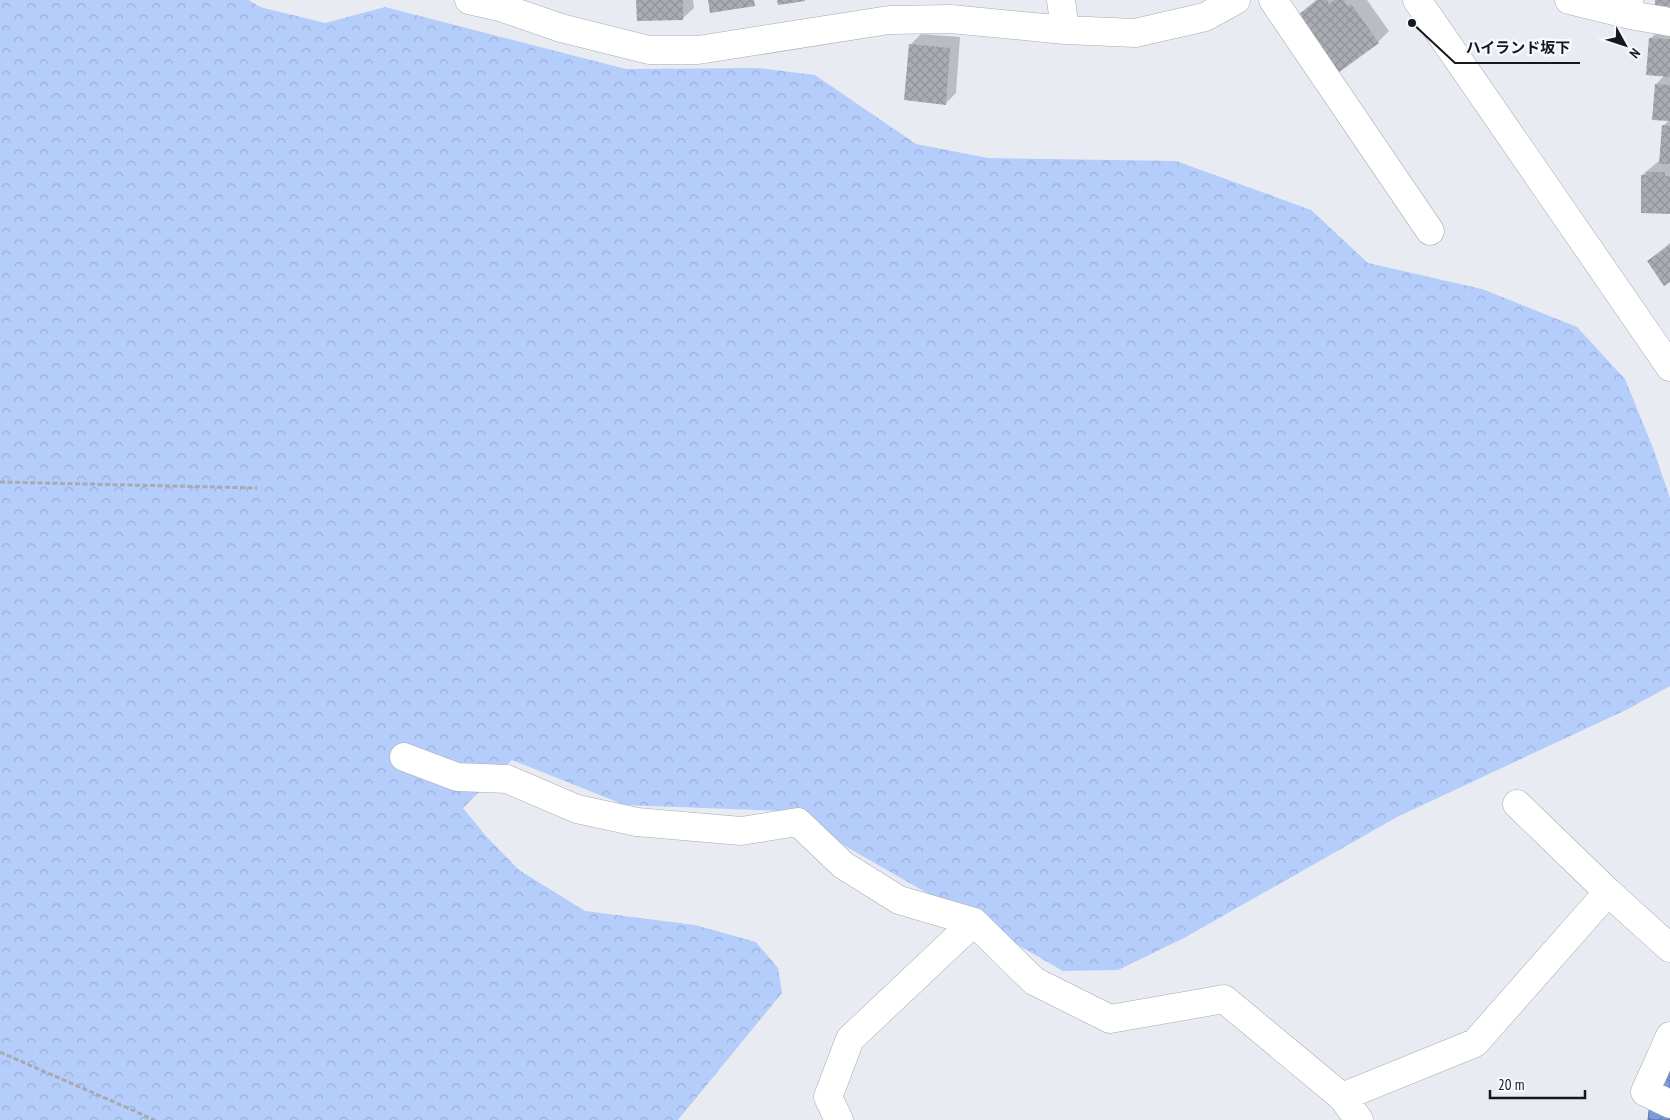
<svg xmlns="http://www.w3.org/2000/svg" width="1670" height="1120" font-family="'PT Sans Narrow','Noto Sans JP',sans-serif">
<style>
.forest{fill:url(#forest-crowns)}
.water{fill:url(#water-waves);stroke:#5c74a4}
.shadow{fill:#0003}
.building{fill:url(#building-cross-hatch)}
.lines{fill:none;stroke-linecap:round;stroke-linejoin:round}
.minor-casing{stroke:#a7aab0;stroke-width:29}
.path{stroke:#a7aaaf;stroke-width:3;stroke-dasharray:5 2.5;stroke-linecap:butt}
.minor{stroke:#fff;stroke-width:28}
.leader{fill:none;stroke:#17181b;stroke-width:2}
.callout-dot{fill:#17181b;stroke:#f6f9fe;stroke-width:2}
.callout-label{font-size:15px;text-anchor:middle;font-weight:bold;fill:#17181b;stroke:#f6f9fe;stroke-width:5;stroke-linejoin:round;paint-order:stroke}
</style>
<defs>
<pattern id="forest-crowns" width="20" height="18" patternUnits="userSpaceOnUse" patternTransform="scale(1.25)"><rect width="20" height="18" fill="#b5cdfb"/><path d="M2 6a3 3 0 1 1 6 0M12 15a3 3 0 1 1 6 0" fill="none" stroke="#9bafd7"/></pattern>
<pattern id="water-waves" width="16" height="10" patternUnits="userSpaceOnUse" patternTransform="scale(1.25)"><rect width="16" height="10" fill="#7a9cdf"/><path d="M0 5q4-4 8 0t8 0" fill="none" stroke="#637eb4"/></pattern>
<pattern id="building-cross-hatch" width="8" height="8" patternUnits="userSpaceOnUse" patternTransform="scale(1.25)"><rect width="8" height="8" fill="#a9acb2"/><path d="M0 0l8 8M0 8l8-8" fill="none" stroke="#919398"/></pattern>
</defs>
<rect width="100%" height="100%" fill="#e8ecf2"/>
<!-- forest -->
<path class="forest" d="M 0,0 L 249,0 L 260,7 L 325,23 L 385,7 L 626,69 L 757,68 L 815,75 L 916,144 L 988,158 L 1176,161 L 1311,210 L 1368,263 L 1482,289 L 1577,327 L 1625,379 L 1653,448 L 1670,498 L 1670,686 L 1628,709 L 1397,817 L 1184,938 L 1118,970 L 1063,971 L 784,811 L 625,805 L 512,760 L 463,808 L 486,836 L 519,870 L 585,911 L 695,925 L 756,942 L 778,968 L 782,993 L 678,1120 L 0,1120 Z"/>
<!-- water -->
<path class="water" d="M 1670,1062 L 1670,1120 L 1648,1120 L 1650,1103 Z"/>
<!-- shadow -->
<path class="shadow" d="M 638,0 L 693,0 L 694,8 L 682,19 Z
M 1316,0 L 1367,0 L 1389,31 L 1378,42 L 1291,21 Z
M 1661,28 L 1670,28 L 1670,213 L 1642,175 L 1660,160 L 1663,126 L 1669,120 L 1656,84 L 1665,75 L 1650,39 Z
M 921,34 L 960,37 L 956,93 L 945,104 L 910,45 Z
M 1670,243 L 1670,280 L 1648,261 Z"/>
<!-- building -->
<path class="building" d="M 636,0 L 683,0 L 683,20 L 637,21 Z
M 708,0 L 754,0 L 755,6 L 710,13 Z
M 777,0 L 805,0 L 805,1 L 778,5 Z
M 1318,0 L 1327,0 L 1329,4 L 1335,0 L 1343,0 L 1348,7 L 1351,4 L 1379,43 L 1331,78 L 1290,21 Z
M 1655,0 L 1670,0 L 1670,10 L 1667,10 L 1667,6 L 1655,6 Z
M 1649,38 L 1670,39 L 1670,77 L 1646,75 Z
M 909,44 L 950,48 L 946,105 L 904,100 Z
M 1655,84 L 1670,85 L 1670,121 L 1652,120 Z
M 1662,125 L 1670,126 L 1670,164 L 1659,164 Z
M 1647,172 L 1665,172 L 1665,176 L 1670,176 L 1670,214 L 1641,213 L 1641,175 L 1647,175 Z
M 1670,245 L 1670,282 L 1664,286 L 1647,261 Z"/>
<g class="lines">
<!-- minor casing -->
<g class="minor-casing">
<path id="minor" d="M 469,0 L 500,7 L 561,28 L 649,50 L 698,50 L 889,20 L 951,19 L 1065,30 L 1135,33 L 1205,17 L 1236,0
M 1061,0 L 1065,30
M 1273,0 L 1430,231
M 1417,0 L 1670,367
M 1569,0 L 1630,15
M 1629,0 L 1630,15 L 1670,22
M 404,757 L 457,777 L 507,779 L 577,809 L 637,822 L 741,831 L 798,822 L 843,865 L 899,900 L 974,922 L 1034,981 L 1110,1019 L 1224,999 L 1342,1097 L 1359,1120
M 1517,804 L 1608,892 L 1670,948
M 1670,1036 L 1645,1092 L 1670,1104
M 1342,1097 L 1475,1043 L 1608,892
M 839,1120 L 828,1097 L 850,1039 L 974,922"/>
</g>
<!-- path -->
<path class="path" d="M 0,482 L 257,488
M 0,1052 L 155,1120"/>
<!-- minor -->
<use href="#minor" class="minor"/>
</g>
<!-- callouts -->
<path class="leader" d="M1412 23L1455 63H1580"/>
<circle class="callout-dot" cx="1412" cy="23" r="5"/>
<g class="callout-label">
<text x="1518" y="53">ハイランド坂下</text>
</g>
<!-- north arrow -->
<g transform="translate(1625 45) rotate(130)" stroke="#f6f9fe" stroke-width="4" paint-order="stroke">
<path d="M0-4L9 19L0 12L-9 19Z" fill="#17181b"/>
<text y="-8" font-size="14" font-weight="bold" text-anchor="middle" fill="#17181b">N</text>
</g>
<!-- scale -->
<path d="M1490 1090v8h95v-8" fill="none" stroke="#17181b" stroke-width="2.5"/>
<text x="1498" y="1090" font-size="15" fill="#17181b" stroke="#f6f9fe" stroke-width="4" paint-order="stroke">20 m</text>
</svg>
